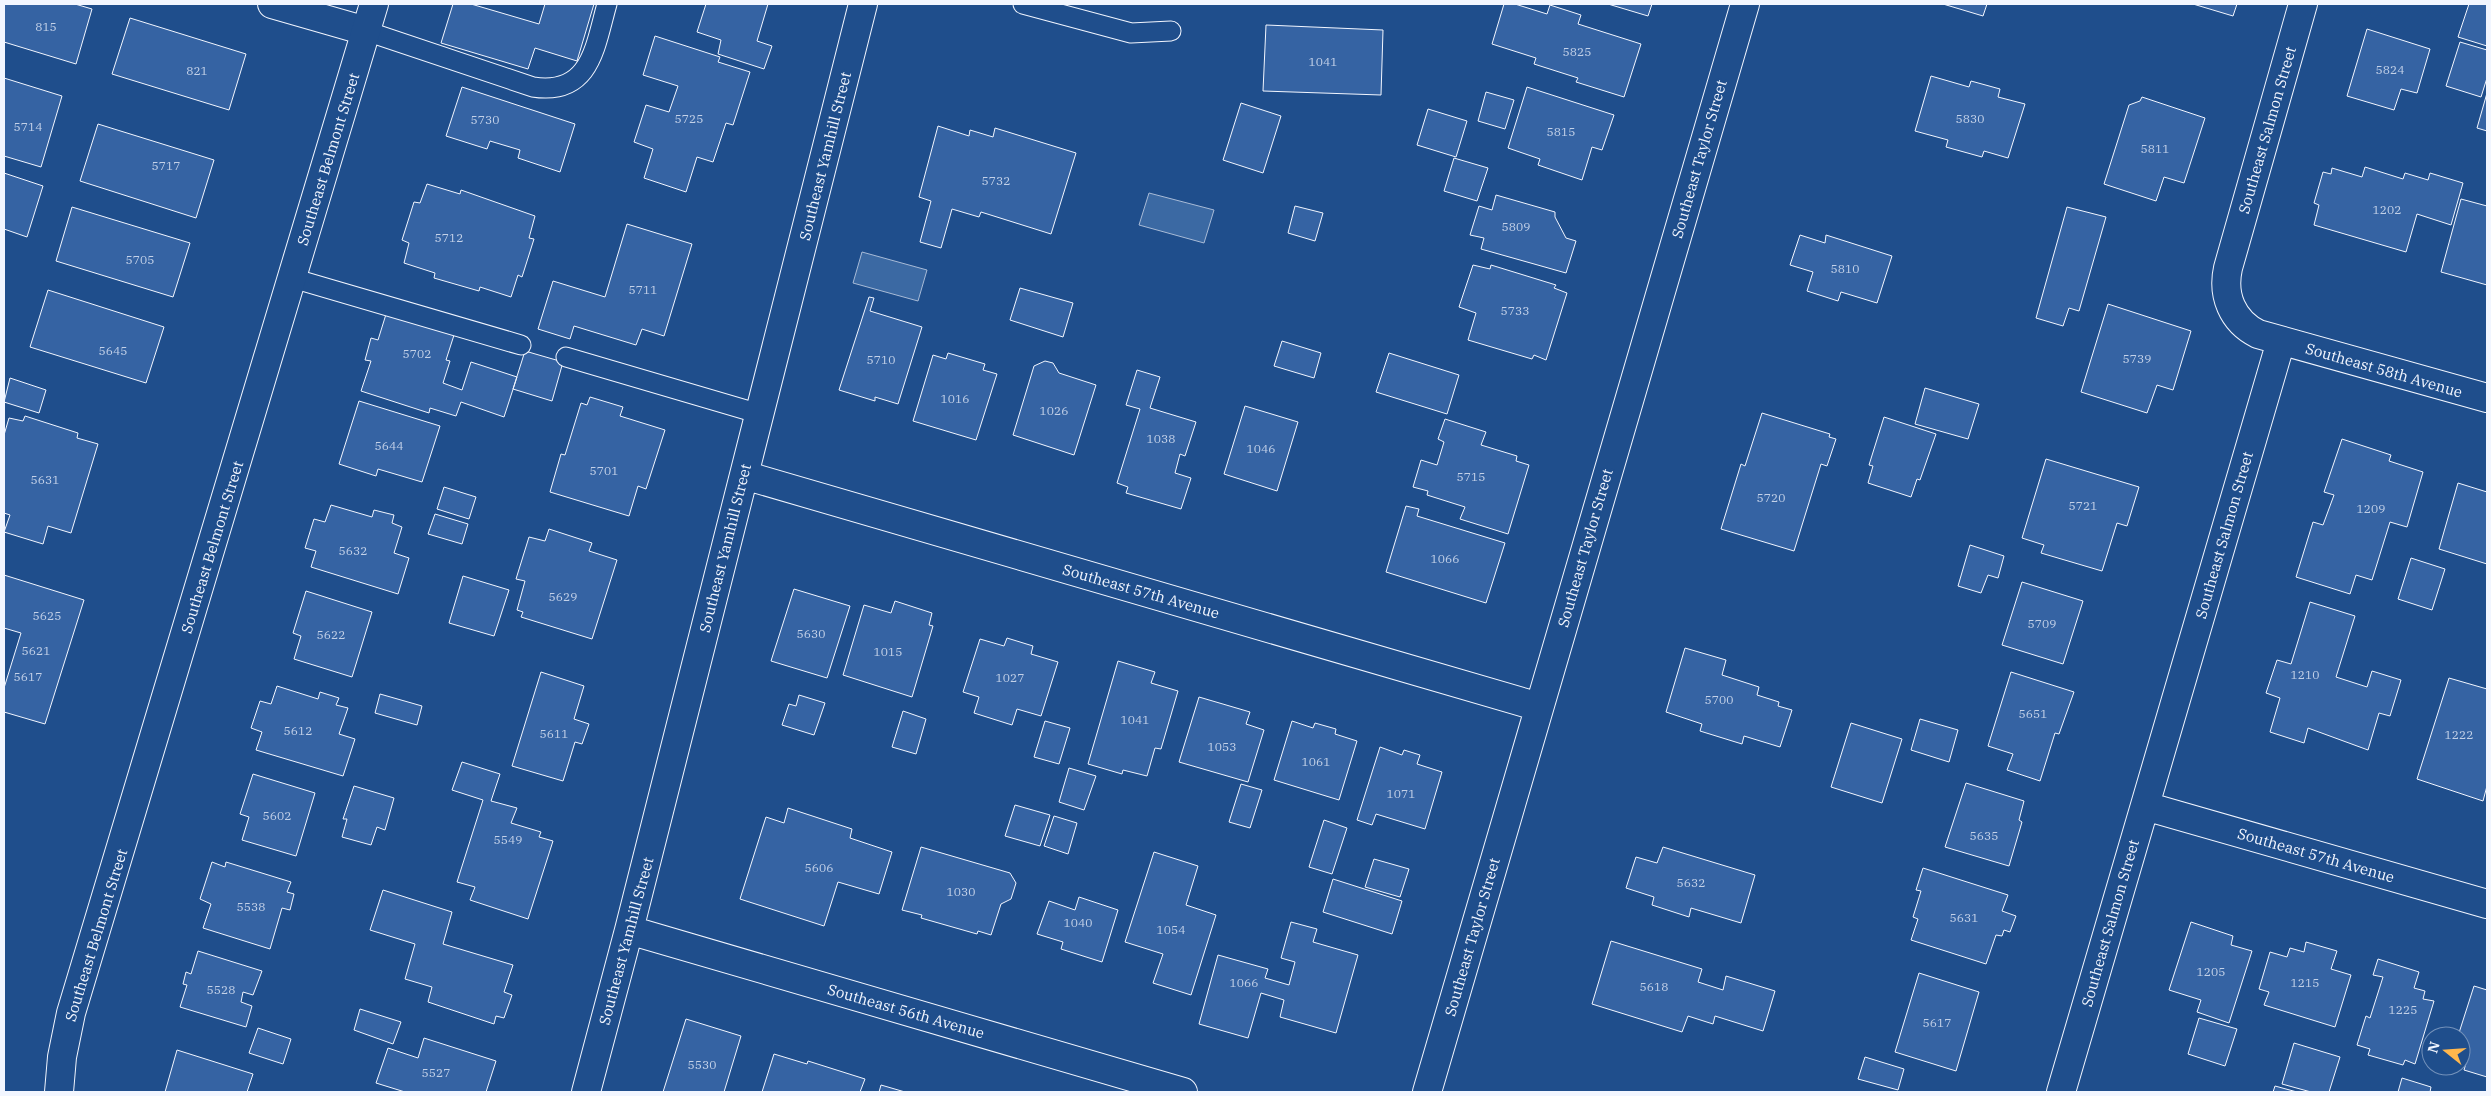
<svg xmlns="http://www.w3.org/2000/svg" width="2491" height="1096" font-family="'IBM Plex Serif',serif">
<style>
.water{fill:#3b69a3;stroke:#a8bbd7}
.building{fill:#3563a3;stroke:#f2f6ff}
.lines{fill:none;stroke-linecap:round;stroke-linejoin:round}
.service-casing{stroke:#f2f6ff;stroke-width:21}
.minor-casing{stroke:#f2f6ff;stroke-width:30}
.tertiary-casing{stroke:#f2f6ff;stroke-width:30}
.service{stroke:#1f4e8c;stroke-width:19}
.minor{stroke:#1f4e8c;stroke-width:28}
.tertiary{stroke:#1f4e8c;stroke-width:28}
.labels{text-anchor:middle;dominant-baseline:central;stroke-width:4;stroke-linejoin:round;paint-order:stroke}
.number-label{font-size:12px;fill:#c3d1e8}
.street-label{font-size:15px;fill:#f2f6ff;stroke:#1f4e8c}
</style>
<rect width="100%" height="100%" fill="#1f4e8c"/>
<!-- water -->
<path class="water" d="M 1149,193 L 1214,210 L 1204,243 L 1139,225 Z
M 862,252 L 927,270 L 918,301 L 853,283 Z"/>
<!-- building -->
<path class="building" d="M 4,4 L 75,4 L 92,9 L 76,64 L 4,42 Z
M 453,4 L 471,4 L 539,24 L 545,4 L 594,4 L 577,61 L 535,48 L 528,69 L 441,43 Z
M 706,4 L 768,4 L 757,41 L 772,46 L 764,69 L 718,54 L 721,40 L 697,32 Z
M 1504,4 L 1515,4 L 1547,14 L 1550,5 L 1581,15 L 1578,24 L 1641,44 L 1624,97 L 1576,82 L 1578,78 L 1534,64 L 1536,58 L 1492,44 Z
M 1608,4 L 1652,4 L 1648,16 Z
M 1943,4 L 1987,4 L 1983,16 Z
M 2193,4 L 2237,4 L 2233,16 Z
M 2469,4 L 2487,4 L 2487,46 L 2458,37 Z
M 130,18 L 246,54 L 229,110 L 112,74 Z
M 1266,25 L 1383,30 L 1381,95 L 1263,91 Z
M 2367,29 L 2430,49 L 2417,93 L 2401,89 L 2394,110 L 2347,96 Z
M 655,36 L 720,57 L 718,62 L 750,72 L 733,125 L 726,123 L 713,162 L 697,157 L 686,192 L 644,178 L 653,149 L 634,142 L 646,105 L 669,112 L 678,86 L 643,75 Z
M 2460,42 L 2487,50 L 2487,78 L 2481,97 L 2446,86 Z
M 1931,76 L 1969,87 L 1971,81 L 2000,89 L 1998,97 L 2025,104 L 2008,158 L 1984,151 L 1982,157 L 1946,147 L 1948,140 L 1915,131 Z
M 4,78 L 62,96 L 41,167 L 4,156 Z
M 462,87 L 575,124 L 560,172 L 518,158 L 520,150 L 490,141 L 487,149 L 446,136 Z
M 1527,87 L 1614,115 L 1602,150 L 1592,147 L 1582,180 L 1538,165 L 1540,159 L 1508,148 Z
M 1486,92 L 1514,100 L 1505,129 L 1478,121 Z
M 2487,93 L 2487,131 L 2477,128 Z
M 2142,97 L 2205,118 L 2184,183 L 2164,177 L 2156,201 L 2104,184 L 2129,105 L 2140,101 Z
M 1241,103 L 1281,116 L 1263,173 L 1223,160 Z
M 1428,109 L 1467,121 L 1456,157 L 1417,145 Z
M 98,124 L 214,160 L 196,218 L 80,181 Z
M 938,126 L 969,136 L 970,130 L 993,137 L 995,128 L 1076,153 L 1051,234 L 981,212 L 979,217 L 952,209 L 941,248 L 920,242 L 931,201 L 919,197 Z
M 1454,158 L 1488,168 L 1477,201 L 1444,191 Z
M 2365,167 L 2403,179 L 2405,173 L 2428,180 L 2430,173 L 2463,183 L 2451,225 L 2417,214 L 2406,252 L 2314,225 L 2319,205 L 2314,203 L 2323,172 L 2331,174 L 2332,168 L 2362,177 Z
M 4,173 L 43,186 L 27,237 L 4,229 Z
M 427,184 L 460,194 L 461,190 L 535,216 L 529,238 L 534,239 L 522,277 L 518,275 L 511,297 L 480,287 L 479,291 L 434,278 L 435,273 L 404,263 L 409,243 L 402,240 L 414,202 L 420,203 Z
M 1496,195 L 1555,212 L 1555,217 L 1566,238 L 1576,241 L 1566,273 L 1481,249 L 1484,238 L 1470,235 L 1479,206 L 1492,210 Z
M 2461,199 L 2487,206 L 2487,285 L 2441,272 Z
M 1295,206 L 1323,213 L 1315,241 L 1288,233 Z
M 72,207 L 190,243 L 173,297 L 56,261 Z
M 2067,207 L 2106,217 L 2079,311 L 2069,308 L 2063,326 L 2036,318 Z
M 627,224 L 692,244 L 664,336 L 642,329 L 636,345 L 574,326 L 570,339 L 538,329 L 553,281 L 605,297 Z
M 1800,235 L 1825,243 L 1826,235 L 1892,256 L 1877,303 L 1841,292 L 1838,301 L 1807,291 L 1813,272 L 1790,265 Z
M 1473,265 L 1490,269 L 1491,265 L 1556,285 L 1554,288 L 1567,293 L 1546,360 L 1534,355 L 1532,359 L 1468,340 L 1476,313 L 1459,307 Z
M 1020,288 L 1073,303 L 1063,337 L 1010,320 Z
M 48,290 L 164,327 L 146,383 L 30,347 Z
M 869,297 L 874,298 L 870,311 L 922,327 L 898,404 L 875,397 L 875,401 L 839,390 Z
M 2108,304 L 2191,331 L 2173,390 L 2157,385 L 2147,413 L 2081,392 Z
M 387,311 L 455,332 L 446,360 L 450,361 L 443,383 L 462,390 L 471,362 L 517,377 L 504,417 L 461,402 L 456,416 L 430,408 L 429,413 L 361,391 L 371,361 L 365,360 L 371,338 L 378,340 Z
M 1282,341 L 1321,353 L 1314,378 L 1274,366 Z
M 525,351 L 563,362 L 552,401 L 513,389 Z
M 948,353 L 985,364 L 983,370 L 997,374 L 976,440 L 913,421 L 933,355 L 946,359 Z
M 1389,353 L 1459,375 L 1447,414 L 1376,392 Z
M 1045,361 L 1053,363 L 1059,373 L 1096,385 L 1074,455 L 1013,435 L 1034,366 Z
M 1137,370 L 1160,377 L 1150,408 L 1196,422 L 1185,456 L 1180,454 L 1175,473 L 1191,478 L 1181,509 L 1126,493 L 1128,487 L 1117,483 L 1140,409 L 1126,405 Z
M 10,378 L 46,390 L 39,413 L 4,402 Z
M 1925,388 L 1979,404 L 1968,439 L 1915,424 Z
M 590,397 L 623,407 L 620,416 L 665,430 L 646,489 L 638,486 L 629,516 L 550,492 L 561,454 L 565,455 L 581,403 L 587,405 Z
M 359,401 L 440,426 L 422,482 L 378,469 L 376,476 L 339,464 Z
M 1245,406 L 1298,422 L 1277,491 L 1224,474 Z
M 1762,413 L 1830,434 L 1829,437 L 1836,439 L 1827,466 L 1821,464 L 1794,551 L 1721,529 L 1741,464 L 1745,466 Z
M 25,416 L 78,433 L 77,438 L 98,444 L 71,533 L 48,526 L 43,544 L 4,532 L 10,515 L 4,513 L 4,435 L 9,418 L 23,421 Z
M 1884,417 L 1936,434 L 1920,480 L 1917,479 L 1911,497 L 1868,483 L 1873,466 L 1869,465 Z
M 1445,419 L 1486,432 L 1481,445 L 1517,456 L 1516,461 L 1529,465 L 1508,534 L 1460,519 L 1465,507 L 1427,495 L 1428,491 L 1413,487 L 1421,460 L 1437,465 L 1444,442 L 1438,439 Z
M 2342,439 L 2391,455 L 2389,461 L 2423,472 L 2407,527 L 2390,522 L 2372,580 L 2356,575 L 2350,594 L 2296,577 L 2313,522 L 2323,525 L 2334,495 L 2324,492 Z
M 2046,459 L 2139,487 L 2127,526 L 2117,523 L 2102,571 L 2041,553 L 2044,545 L 2022,538 Z
M 2458,483 L 2487,492 L 2487,564 L 2439,549 Z
M 444,487 L 476,497 L 469,519 L 437,509 Z
M 331,505 L 372,517 L 374,510 L 394,515 L 392,523 L 402,527 L 394,553 L 409,558 L 398,594 L 311,567 L 316,551 L 305,548 L 314,519 L 325,522 Z
M 1406,506 L 1419,509 L 1417,516 L 1505,543 L 1486,603 L 1386,572 Z
M 435,514 L 468,524 L 462,544 L 428,534 Z
M 549,529 L 592,543 L 589,551 L 617,560 L 592,639 L 521,617 L 523,612 L 517,610 L 525,581 L 516,579 L 529,537 L 545,541 Z
M 1970,545 L 2004,556 L 1998,578 L 1988,575 L 1981,593 L 1958,586 Z
M 2411,558 L 2445,569 L 2432,610 L 2398,599 Z
M 4,575 L 84,600 L 45,724 L 4,712 L 4,688 L 21,633 L 4,628 Z
M 463,576 L 509,590 L 494,636 L 449,623 Z
M 2022,582 L 2083,601 L 2063,664 L 2002,645 Z
M 794,589 L 850,606 L 827,678 L 771,661 Z
M 306,591 L 372,612 L 352,677 L 294,659 L 301,636 L 293,633 Z
M 895,601 L 932,613 L 929,625 L 933,626 L 912,697 L 843,675 L 864,605 L 891,613 Z
M 2310,602 L 2355,616 L 2336,677 L 2367,687 L 2372,671 L 2401,680 L 2390,716 L 2379,713 L 2368,750 L 2308,728 L 2304,743 L 2270,732 L 2280,698 L 2266,693 L 2277,660 L 2291,664 Z
M 1007,638 L 1033,646 L 1031,654 L 1058,662 L 1041,716 L 1017,709 L 1012,725 L 974,713 L 979,697 L 963,692 L 980,639 L 1004,646 Z
M 1685,648 L 1726,660 L 1722,675 L 1759,687 L 1757,695 L 1779,702 L 1778,706 L 1792,710 L 1780,747 L 1744,736 L 1742,744 L 1700,731 L 1702,724 L 1666,712 Z
M 1118,661 L 1155,672 L 1151,683 L 1178,691 L 1161,749 L 1155,748 L 1147,776 L 1123,770 L 1122,774 L 1088,764 Z
M 541,672 L 584,686 L 574,719 L 589,724 L 582,744 L 575,742 L 563,781 L 512,766 Z
M 2011,672 L 2074,692 L 2059,734 L 2055,733 L 2040,781 L 2007,770 L 2013,754 L 1988,746 Z
M 2449,678 L 2487,689 L 2487,786 L 2483,801 L 2417,779 Z
M 277,686 L 318,699 L 320,692 L 339,698 L 336,705 L 348,708 L 339,734 L 355,739 L 343,776 L 256,750 L 262,732 L 251,728 L 260,701 L 271,704 Z
M 380,694 L 422,706 L 417,725 L 375,713 Z
M 799,695 L 825,703 L 814,735 L 782,725 L 789,704 L 796,706 Z
M 1199,697 L 1250,712 L 1246,724 L 1264,730 L 1248,782 L 1179,762 Z
M 903,711 L 926,719 L 916,754 L 892,747 Z
M 1920,719 L 1958,730 L 1949,762 L 1911,750 Z
M 1045,721 L 1070,728 L 1059,764 L 1034,757 Z
M 1292,721 L 1313,728 L 1315,723 L 1336,729 L 1335,734 L 1357,741 L 1339,800 L 1274,780 Z
M 1851,723 L 1902,739 L 1882,803 L 1831,787 Z
M 1380,747 L 1402,755 L 1404,750 L 1420,755 L 1417,764 L 1442,772 L 1425,829 L 1376,814 L 1372,825 L 1357,820 Z
M 462,762 L 500,774 L 491,801 L 517,808 L 511,823 L 541,832 L 539,837 L 553,841 L 528,919 L 470,900 L 475,887 L 457,882 L 483,800 L 452,790 Z
M 1069,768 L 1096,776 L 1084,810 L 1059,802 Z
M 253,774 L 315,793 L 296,856 L 242,840 L 249,817 L 240,814 Z
M 1966,783 L 2024,801 L 2019,820 L 2022,822 L 2009,866 L 1945,847 Z
M 1241,784 L 1262,790 L 1250,828 L 1229,822 Z
M 354,786 L 394,798 L 385,830 L 377,827 L 371,845 L 342,837 L 347,819 L 343,819 Z
M 1015,805 L 1050,815 L 1040,846 L 1005,836 Z
M 788,808 L 852,829 L 850,838 L 892,852 L 879,894 L 838,882 L 824,926 L 740,899 L 766,817 L 784,823 Z
M 1054,816 L 1077,823 L 1068,854 L 1044,846 Z
M 1324,820 L 1347,828 L 1332,874 L 1309,867 Z
M 921,847 L 1010,873 L 1016,883 L 1011,899 L 1001,904 L 991,935 L 978,931 L 977,934 L 921,918 L 922,915 L 902,910 Z
M 1663,847 L 1755,875 L 1741,923 L 1691,908 L 1689,917 L 1652,905 L 1654,897 L 1626,888 L 1636,857 L 1657,863 Z
M 1154,852 L 1198,866 L 1186,905 L 1216,915 L 1191,995 L 1153,983 L 1163,954 L 1125,942 Z
M 1374,859 L 1409,869 L 1400,897 L 1365,887 Z
M 212,862 L 225,867 L 226,862 L 291,882 L 287,892 L 294,894 L 290,910 L 282,908 L 270,949 L 203,928 L 211,904 L 200,899 Z
M 1923,868 L 2008,895 L 2002,911 L 2016,916 L 2010,932 L 2004,930 L 2002,936 L 1996,935 L 1986,964 L 1911,940 L 1918,919 L 1913,917 L 1921,891 L 1916,890 Z
M 1333,879 L 1402,901 L 1392,934 L 1323,912 Z
M 383,890 L 452,912 L 443,944 L 513,965 L 504,992 L 512,995 L 504,1018 L 496,1016 L 494,1024 L 428,1002 L 432,987 L 405,979 L 415,944 L 370,930 Z
M 1079,897 L 1118,910 L 1102,962 L 1061,949 L 1063,942 L 1037,934 L 1049,901 L 1075,910 Z
M 1291,922 L 1317,929 L 1313,942 L 1358,955 L 1336,1033 L 1280,1017 L 1284,1000 L 1261,993 L 1248,1038 L 1199,1024 L 1218,955 L 1268,969 L 1265,978 L 1289,985 L 1295,962 L 1281,958 Z
M 2191,922 L 2233,936 L 2231,945 L 2252,951 L 2229,1023 L 2197,1012 L 2201,1000 L 2169,990 Z
M 1611,941 L 1702,969 L 1698,982 L 1723,990 L 1726,976 L 1775,991 L 1763,1031 L 1715,1016 L 1713,1024 L 1688,1016 L 1682,1032 L 1592,1004 Z
M 2306,942 L 2337,951 L 2331,969 L 2351,975 L 2335,1027 L 2264,1005 L 2269,992 L 2259,989 L 2270,952 L 2287,957 L 2290,948 L 2304,952 Z
M 198,951 L 262,971 L 253,995 L 243,992 L 241,1002 L 252,1006 L 246,1027 L 180,1007 L 187,985 L 183,984 L 186,972 L 191,974 Z
M 2378,959 L 2419,972 L 2414,988 L 2425,991 L 2423,999 L 2434,1001 L 2415,1064 L 2405,1060 L 2403,1065 L 2368,1055 L 2370,1049 L 2357,1045 L 2366,1016 L 2370,1018 L 2383,977 L 2373,975 Z
M 1919,973 L 1979,992 L 1956,1071 L 1895,1052 Z
M 2474,986 L 2487,990 L 2487,1077 L 2464,1070 L 2469,1053 L 2461,1050 L 2461,1036 L 2458,1036 Z
M 360,1009 L 401,1022 L 393,1044 L 354,1030 Z
M 2199,1018 L 2237,1029 L 2225,1066 L 2188,1054 Z
M 686,1019 L 741,1036 L 724,1092 L 663,1092 Z
M 258,1028 L 291,1039 L 283,1064 L 249,1053 Z
M 424,1038 L 496,1061 L 486,1092 L 405,1092 L 376,1083 L 388,1048 L 418,1058 Z
M 2294,1043 L 2340,1057 L 2329,1092 L 2311,1092 L 2282,1084 Z
M 177,1050 L 253,1074 L 247,1092 L 165,1092 Z
M 774,1054 L 807,1064 L 808,1061 L 865,1079 L 860,1092 L 762,1092 Z
M 1865,1057 L 1904,1069 L 1898,1090 L 1858,1079 Z
M 2402,1078 L 2431,1087 L 2430,1092 L 2398,1092 Z
M 881,1085 L 905,1092 L 879,1092 Z
M 2275,1086 L 2297,1092 L 2273,1092 Z"/>
<g class="lines">
<!-- service casing -->
<g class="service-casing">
<path id="service" d="M 1023,4 L 1131,33 L 1171,31
M 366,31 L 533,87 C 591,96 595,46 607,4
M 292,278 L 521,345
M 566,357 L 760,414"/>
</g>
<!-- minor casing -->
<g class="minor-casing">
<path id="minor" d="M 272,4 L 366,31
M 2303,4 L 2228,268 C 2222,295 2232,321 2258,334 L 2487,398
M 744,475 L 1539,707
M 2145,806 L 2487,904
M 629,930 L 1183,1092
M 586,1092 L 629,930 L 863,4
M 1427,1092 L 1745,4
M 2061,1092 L 2281,341"/>
</g>
<!-- tertiary casing -->
<g class="tertiary-casing">
<path id="tertiary" d="M 59,1092 L 62,1057 L 71,1013 L 374,4"/>
</g>
<!-- service -->
<use href="#service" class="service"/>
<!-- minor -->
<use href="#minor" class="minor"/>
<!-- tertiary -->
<use href="#tertiary" class="tertiary"/>
</g>
<g class="labels">
<!-- number labels -->
<g class="number-label">
<text x="46" y="26">815</text>
<text x="1577" y="51">5825</text>
<text x="1323" y="61">1041</text>
<text x="2390" y="69">5824</text>
<text x="197" y="70">821</text>
<text x="689" y="118">5725</text>
<text x="1970" y="118">5830</text>
<text x="485" y="119">5730</text>
<text x="28" y="126">5714</text>
<text x="1561" y="131">5815</text>
<text x="2155" y="148">5811</text>
<text x="166" y="165">5717</text>
<text x="996" y="180">5732</text>
<text x="2387" y="209">1202</text>
<text x="1516" y="226">5809</text>
<text x="449" y="237">5712</text>
<text x="140" y="259">5705</text>
<text x="1845" y="268">5810</text>
<text x="643" y="289">5711</text>
<text x="1515" y="310">5733</text>
<text x="113" y="350">5645</text>
<text x="417" y="353">5702</text>
<text x="2137" y="358">5739</text>
<text x="881" y="359">5710</text>
<text x="955" y="398">1016</text>
<text x="1054" y="410">1026</text>
<text x="1161" y="438">1038</text>
<text x="389" y="445">5644</text>
<text x="1261" y="448">1046</text>
<text x="604" y="470">5701</text>
<text x="1471" y="476">5715</text>
<text x="45" y="479">5631</text>
<text x="1771" y="497">5720</text>
<text x="2083" y="505">5721</text>
<text x="2371" y="508">1209</text>
<text x="353" y="550">5632</text>
<text x="1445" y="558">1066</text>
<text x="563" y="596">5629</text>
<text x="47" y="615">5625</text>
<text x="2042" y="623">5709</text>
<text x="811" y="633">5630</text>
<text x="331" y="634">5622</text>
<text x="36" y="650">5621</text>
<text x="888" y="651">1015</text>
<text x="2305" y="674">1210</text>
<text x="28" y="676">5617</text>
<text x="1010" y="677">1027</text>
<text x="1719" y="699">5700</text>
<text x="2033" y="713">5651</text>
<text x="1135" y="719">1041</text>
<text x="298" y="730">5612</text>
<text x="554" y="733">5611</text>
<text x="2459" y="734">1222</text>
<text x="1222" y="746">1053</text>
<text x="1316" y="761">1061</text>
<text x="1401" y="793">1071</text>
<text x="277" y="815">5602</text>
<text x="1984" y="835">5635</text>
<text x="508" y="839">5549</text>
<text x="819" y="867">5606</text>
<text x="1691" y="882">5632</text>
<text x="961" y="891">1030</text>
<text x="251" y="906">5538</text>
<text x="1964" y="917">5631</text>
<text x="1078" y="922">1040</text>
<text x="1171" y="929">1054</text>
<text x="2211" y="971">1205</text>
<text x="1244" y="982">1066</text>
<text x="2305" y="982">1215</text>
<text x="1654" y="986">5618</text>
<text x="221" y="989">5528</text>
<text x="2403" y="1009">1225</text>
<text x="1937" y="1022">5617</text>
<text x="702" y="1064">5530</text>
<text x="436" y="1072">5527</text>
</g>
<!-- street labels -->
<g class="street-label">
<text transform="translate(2267 130) rotate(-74)">Southeast Salmon Street</text>
<text transform="translate(825 156) rotate(-76)">Southeast Yamhill Street</text>
<text transform="translate(328 159) rotate(-73)">Southeast Belmont Street</text>
<text transform="translate(1699 159) rotate(-74)">Southeast Taylor Street</text>
<text transform="translate(2384 370) rotate(16)">Southeast 58th Avenue</text>
<text transform="translate(2224 535) rotate(-74)">Southeast Salmon Street</text>
<text transform="translate(212 547) rotate(-73)">Southeast Belmont Street</text>
<text transform="translate(725 548) rotate(-76)">Southeast Yamhill Street</text>
<text transform="translate(1585 548) rotate(-74)">Southeast Taylor Street</text>
<text transform="translate(1141 591) rotate(16)">Southeast 57th Avenue</text>
<text transform="translate(2316 855) rotate(16)">Southeast 57th Avenue</text>
<text transform="translate(2110 923) rotate(-74)">Southeast Salmon Street</text>
<text transform="translate(96 935) rotate(-73)">Southeast Belmont Street</text>
<text transform="translate(1472 937) rotate(-74)">Southeast Taylor Street</text>
<text transform="translate(626 941) rotate(-75)">Southeast Yamhill Street</text>
<text transform="translate(906 1011) rotate(16)">Southeast 56th Avenue</text>
</g>
</g>
<!-- border -->
<rect width="2491" height="1096" fill="none" stroke="#f2f6ff" stroke-width="10"/>
<!-- north arrow -->
<g transform="translate(2446 1051) rotate(287)"><circle r="24" fill="#1f4e8c" stroke="#7391ba"/>
<path d="M0-4L9 19L0 12L-9 19Z" fill="#ffb74d"/>
<text y="-8" font-size="14" font-weight="bold" text-anchor="middle" fill="#f2f6ff">N</text>
</g>
</svg>
